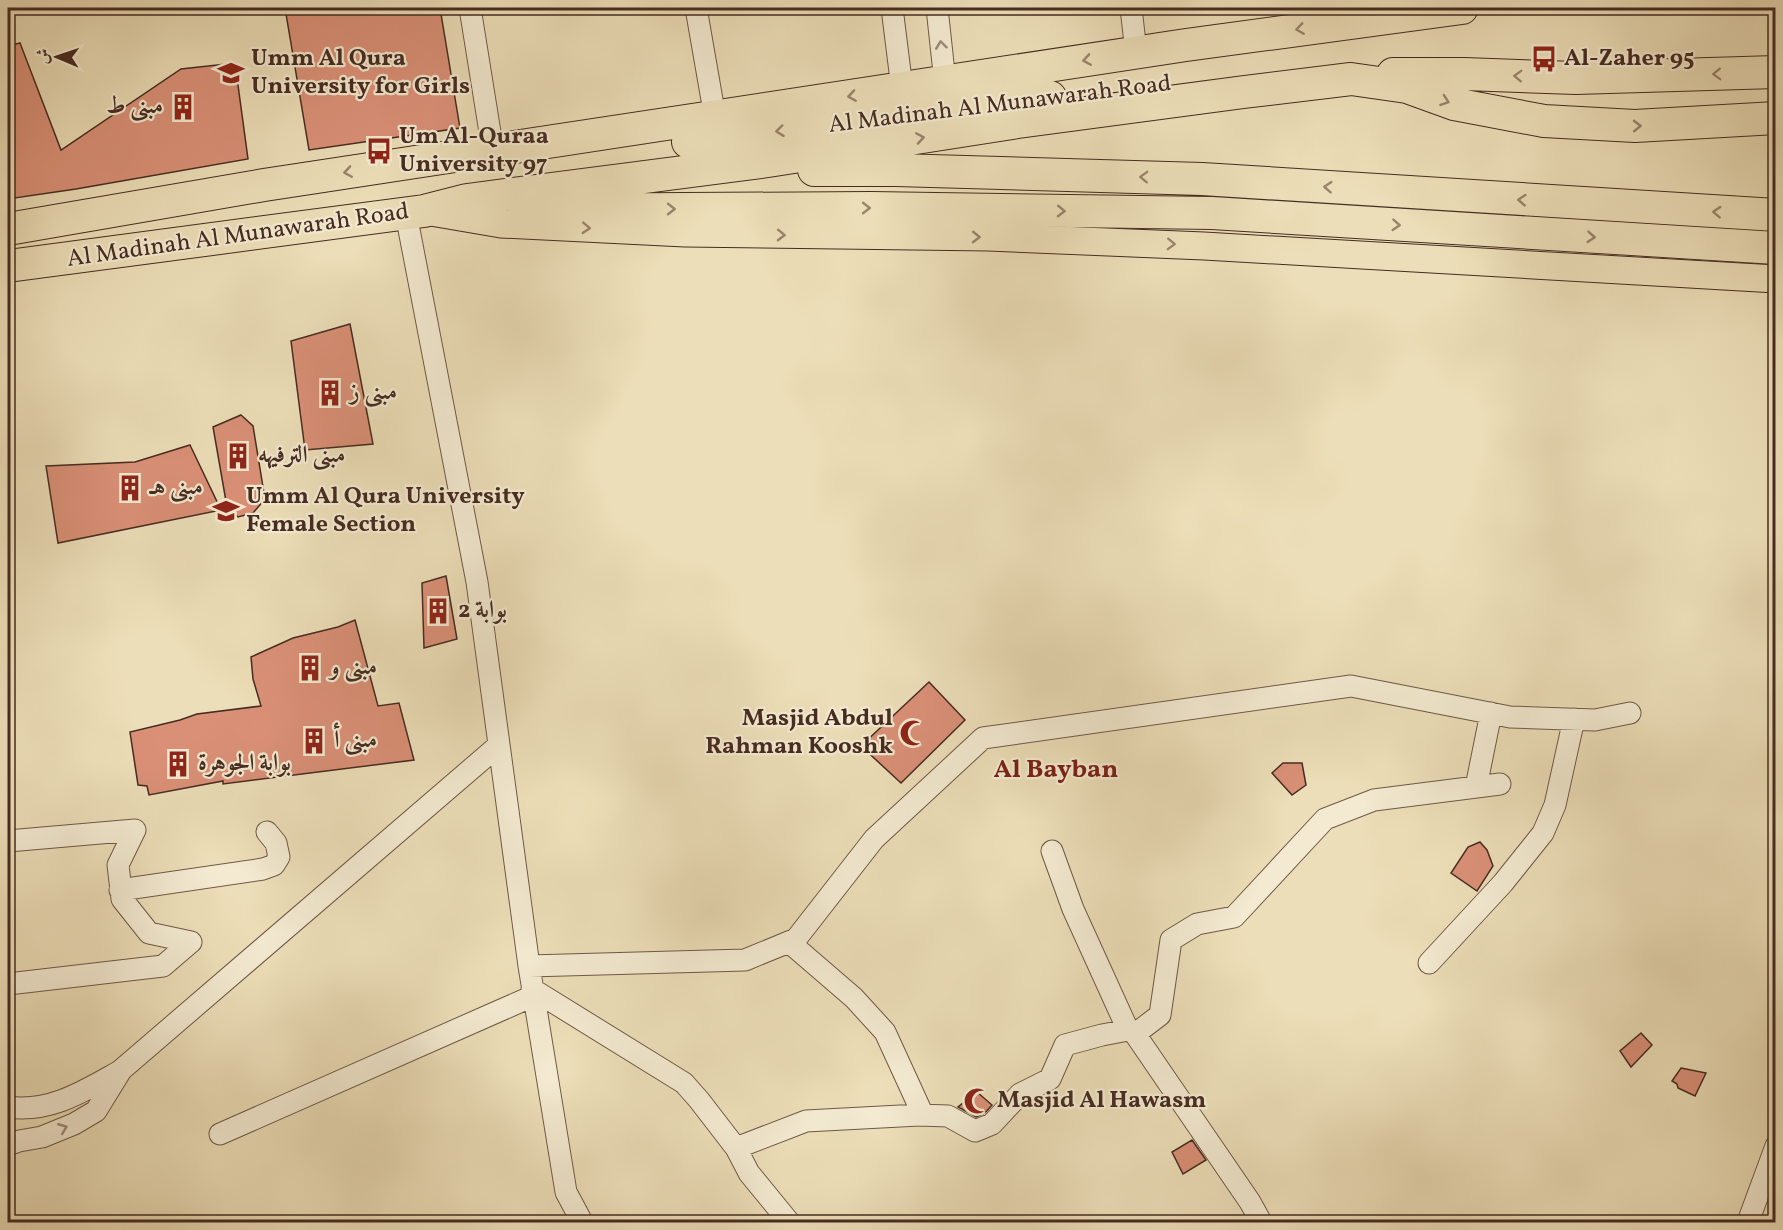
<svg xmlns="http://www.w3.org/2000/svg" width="1783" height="1230" font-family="Vollkorn,Amiri,serif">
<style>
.building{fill:#da9077;stroke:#462b21;stroke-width:1.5}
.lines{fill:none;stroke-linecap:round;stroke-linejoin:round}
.minor-casing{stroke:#705847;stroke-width:23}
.major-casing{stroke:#462b21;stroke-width:29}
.highway-casing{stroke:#462b21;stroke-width:34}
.minor{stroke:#f3ead1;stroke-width:21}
.major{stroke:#ecdeb8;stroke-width:27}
.highway{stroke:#ecdeb8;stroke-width:32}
.oneway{stroke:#99846c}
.oneway2{stroke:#9c8a79}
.labels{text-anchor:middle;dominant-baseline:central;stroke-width:4.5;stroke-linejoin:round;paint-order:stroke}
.poi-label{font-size:24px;font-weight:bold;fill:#462b21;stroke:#f3ead1;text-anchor:start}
.street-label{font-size:24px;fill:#462b21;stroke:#f3ead1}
.neighbourhood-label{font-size:26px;font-weight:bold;fill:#7a1f14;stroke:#f3ead1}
</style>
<rect width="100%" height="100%" fill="#ecdeb8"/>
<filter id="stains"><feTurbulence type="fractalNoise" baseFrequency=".00333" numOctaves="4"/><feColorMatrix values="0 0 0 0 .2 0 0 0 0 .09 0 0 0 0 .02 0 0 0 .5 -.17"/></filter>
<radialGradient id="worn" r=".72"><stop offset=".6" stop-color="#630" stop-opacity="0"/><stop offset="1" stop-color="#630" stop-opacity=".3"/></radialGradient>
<!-- building -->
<path class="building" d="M 285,8 L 440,8 L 460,128 L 309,150 Z
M 20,43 L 61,150 L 181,69 L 235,63 L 248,159 L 76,189 L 8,199 L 8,46 Z
M 350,324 L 373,444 L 305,450 L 291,341 Z
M 241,415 L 253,426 L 265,499 L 253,513 L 238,517 L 227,507 L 213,427 Z
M 190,445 L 221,510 L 58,543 L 46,466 L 135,462 Z
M 446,576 L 457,639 L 424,648 L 422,583 Z
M 355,620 L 378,706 L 399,703 L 414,760 L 223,784 L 223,781 L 149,795 L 147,786 L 138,785 L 130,732 L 180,720 L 197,714 L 261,706 L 253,679 L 251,657 L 293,638 L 338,627 Z
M 929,682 L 965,720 L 901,783 L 861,746 Z
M 1283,763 L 1302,763 L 1306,785 L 1292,795 L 1272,773 Z
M 1480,842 L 1487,850 L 1493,866 L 1477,891 L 1451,873 L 1468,847 Z
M 1641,1033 L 1652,1045 L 1631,1067 L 1620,1051 Z
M 1681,1068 L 1706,1073 L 1695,1096 L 1678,1088 L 1677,1084 L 1672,1081 Z
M 977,1092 L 992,1105 L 985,1113 L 976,1117 L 958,1107 Z
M 1192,1140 L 1206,1160 L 1183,1174 L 1172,1152 Z"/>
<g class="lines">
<!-- minor casing -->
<g class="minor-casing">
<path id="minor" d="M 470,8 L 493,151
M 696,8 L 715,117
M 892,8 L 902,88
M 937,8 L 945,82
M 1131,8 L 1136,52
M 406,214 L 477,582 L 529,966 L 566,1192 L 582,1222
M 1476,787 L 1491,713
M 135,830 L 118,865 L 122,899 L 149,933 L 191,942
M 8,841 L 135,830
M 1052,851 L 1073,909 L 1128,1030 L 1135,1034 L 1250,1202 L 1261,1222
M 120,890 L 263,869 L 274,865 L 279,857 L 276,843 L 267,832
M 789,942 L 854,998 L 885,1032 L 923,1115
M 1429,963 L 1503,883 L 1543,833 L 1555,805 L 1574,719
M 529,966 L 745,960 L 796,939 L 874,839 L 983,738 L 1351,686 L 1510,717 L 1595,720 L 1630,713
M 8,984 L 163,966 L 191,942
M 532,989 L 684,1083 L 699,1100 L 736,1148 L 749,1173 L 789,1222
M 1135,1034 L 1160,1015 L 1171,940 L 1197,924 L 1234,917 L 1325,819 L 1374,800 L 1500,784
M 8,1107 C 50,1113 84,1091 120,1071 L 499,745
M 220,1134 L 533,996
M 8,1145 L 19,1141 L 42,1137 L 74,1124 L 96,1111 L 120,1072
M 736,1148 L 806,1121 L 919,1115 L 948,1116 L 975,1131 L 992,1124 L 1020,1094 L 1050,1079 L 1065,1045 L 1102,1035 L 1128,1030
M 1748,1222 L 1776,1146"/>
</g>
<!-- major casing -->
<g class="major-casing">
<path id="major" d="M 425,211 L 501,224 L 685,233 L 988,237 L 1204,246 L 1776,279"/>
</g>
<!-- highway casing -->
<g class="highway-casing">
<path id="highway" d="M 1393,74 L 1464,74 L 1576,78 L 1776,72
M 688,142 L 871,121 L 976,105 L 1050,97
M 814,170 L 896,170 L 1202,179 L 1776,215
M 524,210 L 871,208 L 1212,213 L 1776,248
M 8,229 L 264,185 L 1186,45 L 1462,8
M 8,266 L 424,211 L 467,200 L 768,161 L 1018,122 L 1244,92 L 1351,79 L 1407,87 L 1454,104 L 1544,121 L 1635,126 L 1776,118"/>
</g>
<!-- minor -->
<use href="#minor" class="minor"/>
<!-- major -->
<use href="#major" class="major"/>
<!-- highway -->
<use href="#highway" class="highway"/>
</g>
<!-- one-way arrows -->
<defs><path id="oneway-chevron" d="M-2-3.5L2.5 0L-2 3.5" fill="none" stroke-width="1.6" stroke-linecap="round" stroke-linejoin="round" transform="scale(1.5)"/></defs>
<g class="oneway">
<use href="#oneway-chevron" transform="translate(1300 29) rotate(172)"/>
<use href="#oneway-chevron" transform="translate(1087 60) rotate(171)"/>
<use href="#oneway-chevron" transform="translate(1717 74) rotate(178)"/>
<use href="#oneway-chevron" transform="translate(1518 76) rotate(-178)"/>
<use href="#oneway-chevron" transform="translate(852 96) rotate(171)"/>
<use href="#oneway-chevron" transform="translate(1445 101) rotate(19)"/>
<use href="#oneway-chevron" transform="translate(1637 126) rotate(-1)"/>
<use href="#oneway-chevron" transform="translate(780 131) rotate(173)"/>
<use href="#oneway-chevron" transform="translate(920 138) rotate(-9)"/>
<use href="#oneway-chevron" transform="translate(348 172) rotate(171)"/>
<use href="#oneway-chevron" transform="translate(1144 177) rotate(-178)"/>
<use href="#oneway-chevron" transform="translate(1328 187) rotate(-176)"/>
<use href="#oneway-chevron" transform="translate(1522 200) rotate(-176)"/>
<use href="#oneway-chevron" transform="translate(866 208)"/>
<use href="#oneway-chevron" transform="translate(671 209)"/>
<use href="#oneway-chevron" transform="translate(1061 211) rotate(1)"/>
<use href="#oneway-chevron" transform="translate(1717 212) rotate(-177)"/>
<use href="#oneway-chevron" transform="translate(1396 225) rotate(4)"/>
<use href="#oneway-chevron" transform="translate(586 228) rotate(3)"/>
<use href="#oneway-chevron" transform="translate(781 235) rotate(1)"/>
<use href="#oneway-chevron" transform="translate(976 237) rotate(1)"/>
<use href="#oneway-chevron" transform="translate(1591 237) rotate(4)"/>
<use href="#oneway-chevron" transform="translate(1171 244) rotate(2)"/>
</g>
<g class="oneway2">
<use href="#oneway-chevron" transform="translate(941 45) rotate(-97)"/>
<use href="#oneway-chevron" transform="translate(63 1128) rotate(-22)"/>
</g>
<!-- icons -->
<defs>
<g id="bus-bare" transform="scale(2.07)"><path d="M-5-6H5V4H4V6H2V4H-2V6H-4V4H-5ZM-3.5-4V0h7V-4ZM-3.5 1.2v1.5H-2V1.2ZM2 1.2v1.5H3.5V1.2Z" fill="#8f2418" stroke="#f3ead1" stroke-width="2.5" paint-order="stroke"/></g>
<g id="university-bare" transform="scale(2.07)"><path d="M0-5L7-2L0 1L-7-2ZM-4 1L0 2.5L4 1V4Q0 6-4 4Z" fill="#8f2418" stroke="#f3ead1" stroke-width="2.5" paint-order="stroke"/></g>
<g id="building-bare" transform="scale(2.07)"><path d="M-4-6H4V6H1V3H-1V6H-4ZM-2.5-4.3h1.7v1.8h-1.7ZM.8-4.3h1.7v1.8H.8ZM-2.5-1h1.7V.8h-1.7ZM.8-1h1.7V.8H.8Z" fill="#8f2418" stroke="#f3ead1" stroke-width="2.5" paint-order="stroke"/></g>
<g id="mosque-bare" transform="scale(2.07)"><path d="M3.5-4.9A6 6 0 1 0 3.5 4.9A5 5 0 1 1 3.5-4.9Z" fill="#8f2418" stroke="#f3ead1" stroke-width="2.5" paint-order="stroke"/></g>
</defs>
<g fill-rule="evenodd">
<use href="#bus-bare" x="1544" y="59"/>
<use href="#university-bare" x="231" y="73"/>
<use href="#building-bare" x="183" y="107"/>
<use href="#bus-bare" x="379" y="151"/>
<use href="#building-bare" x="330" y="393"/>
<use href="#building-bare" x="238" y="456"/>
<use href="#building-bare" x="130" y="488"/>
<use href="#university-bare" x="226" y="511"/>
<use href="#building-bare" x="438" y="611"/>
<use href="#building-bare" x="310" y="668"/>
<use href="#mosque-bare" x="913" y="733"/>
<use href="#building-bare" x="314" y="741"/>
<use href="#building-bare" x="178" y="764"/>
<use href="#mosque-bare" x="977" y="1101"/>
</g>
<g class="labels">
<!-- poi labels -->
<g class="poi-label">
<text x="251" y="59">Umm Al Qura<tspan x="251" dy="28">University for Girls</tspan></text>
<text x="1564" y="59">Al-Zaher 95</text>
<text x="163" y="107" text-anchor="end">مبنى ط</text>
<text x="399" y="137">Um Al-Quraa<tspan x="399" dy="28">University 97</tspan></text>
<text x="350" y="393">مبنى ز</text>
<text x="258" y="456">مبنى الترفيهه</text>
<text x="150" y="488">مبنى هـ</text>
<text x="246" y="497">Umm Al Qura University<tspan x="246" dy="28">Female Section</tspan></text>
<text x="458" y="611">بوابة 2</text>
<text x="330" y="668">مبنى و</text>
<text x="893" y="719" text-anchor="end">Masjid Abdul<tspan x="893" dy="28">Rahman Kooshk</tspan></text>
<text x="334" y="741">مبنى أ</text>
<text x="198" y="764">بوابة الجوهرة</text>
<text x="997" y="1101">Masjid Al Hawasm</text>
</g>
<!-- street labels -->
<g class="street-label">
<text transform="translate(1000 105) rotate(-7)">Al Madinah Al Munawarah Road</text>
<text transform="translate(238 236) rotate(-8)">Al Madinah Al Munawarah Road</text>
</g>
<!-- neighbourhood labels -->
<g class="neighbourhood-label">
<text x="1056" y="770">Al Bayban</text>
</g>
</g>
<!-- margin -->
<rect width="1783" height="1230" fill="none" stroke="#ecdeb8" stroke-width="30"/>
<rect x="9" y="9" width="1765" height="1212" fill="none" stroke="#462b21" stroke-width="3"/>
<rect x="15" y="15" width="1753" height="1200" fill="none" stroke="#462b21" stroke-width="1.5"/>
<!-- north arrow -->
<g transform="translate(57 57) rotate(272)" stroke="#f3ead1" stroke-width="4.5" paint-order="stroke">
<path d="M0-4.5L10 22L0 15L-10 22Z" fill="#462b21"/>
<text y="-9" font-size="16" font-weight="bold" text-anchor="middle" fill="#462b21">ش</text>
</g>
<rect width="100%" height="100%" filter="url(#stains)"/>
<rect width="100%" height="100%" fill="url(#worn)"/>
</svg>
